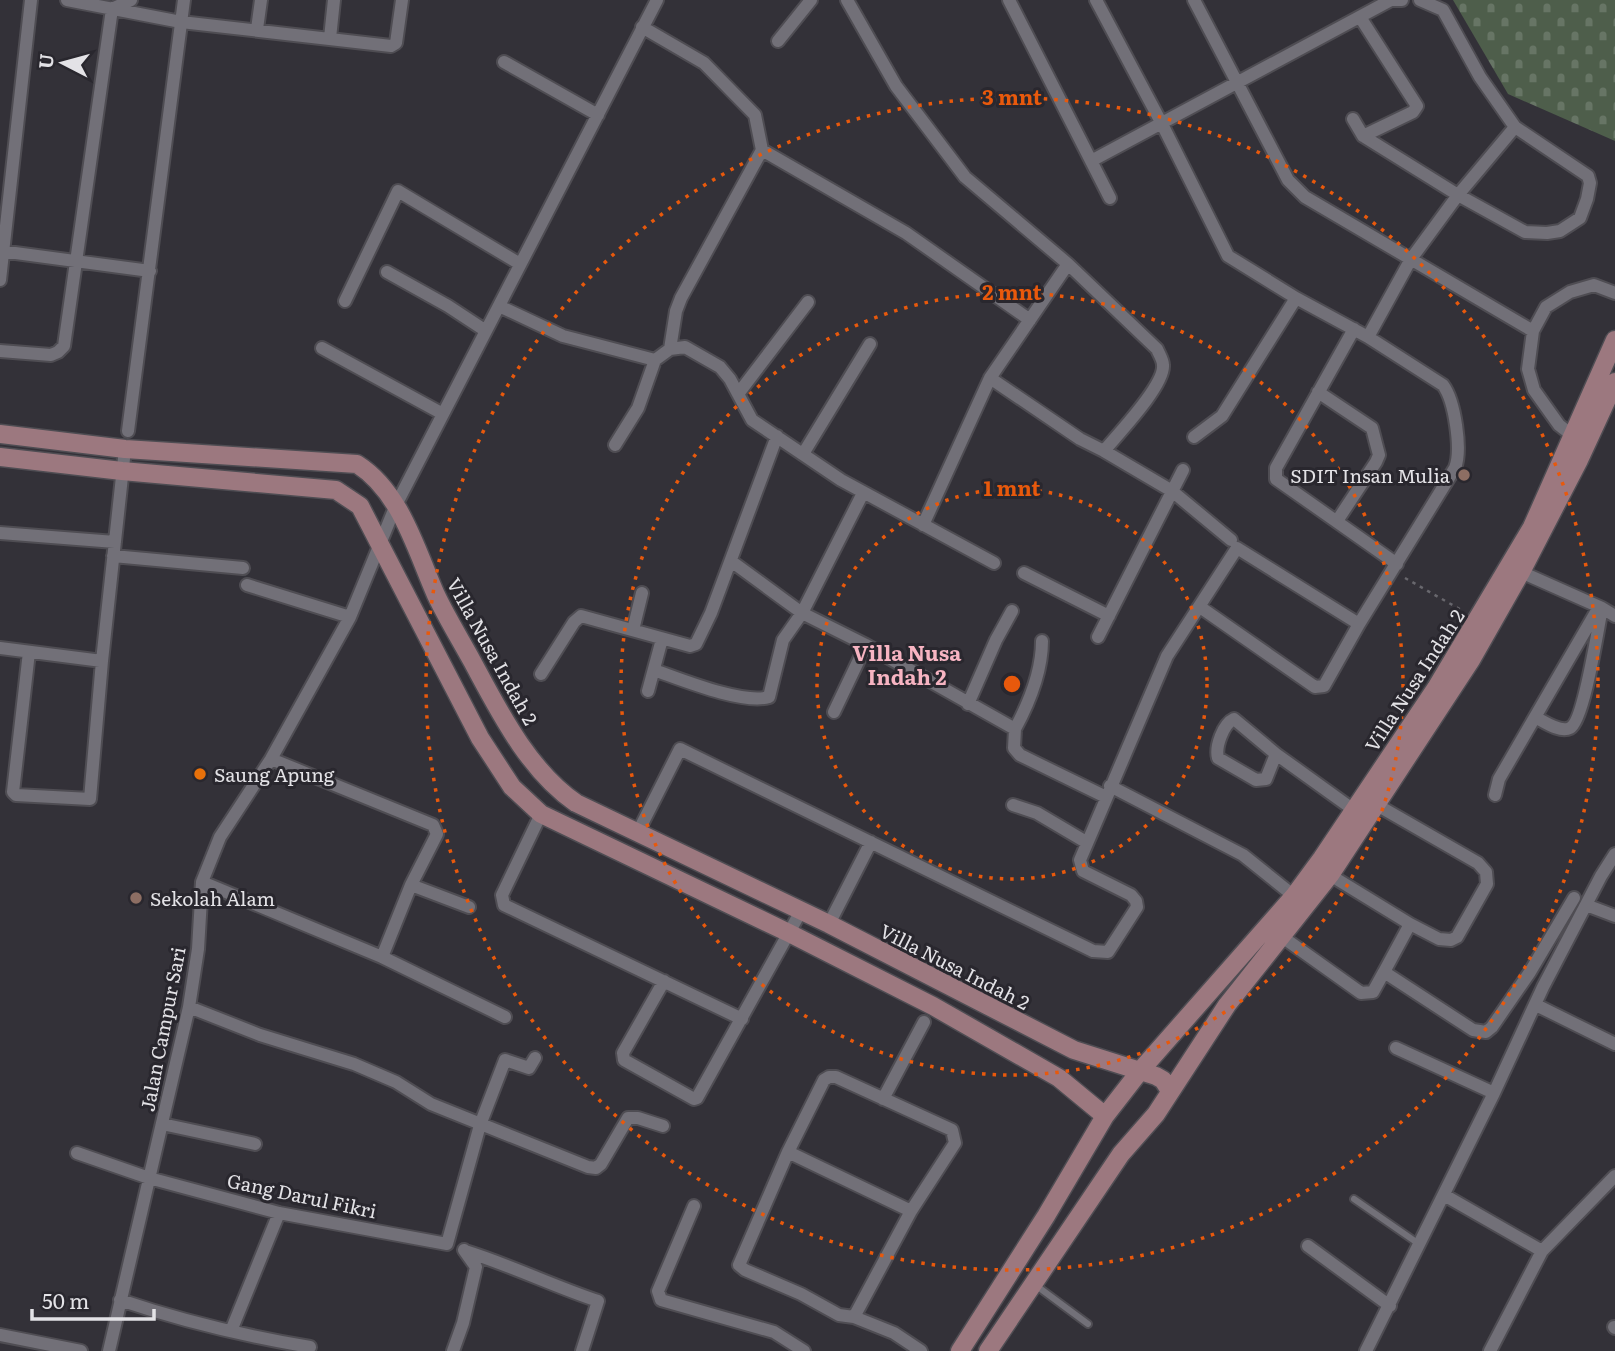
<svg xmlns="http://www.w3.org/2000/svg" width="1615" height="1351" viewBox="0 0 1615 1351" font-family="Literata,serif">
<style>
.cemetery{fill:url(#cemetery-stones)}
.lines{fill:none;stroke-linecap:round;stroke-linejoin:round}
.lane-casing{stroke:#4f4d53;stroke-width:10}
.street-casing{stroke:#4f4d53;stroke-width:16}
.secondary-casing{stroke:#4f4d53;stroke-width:21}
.path{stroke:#68676d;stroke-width:2.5;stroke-dasharray:3.5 5;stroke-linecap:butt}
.lane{stroke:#727078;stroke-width:6}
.street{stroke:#727078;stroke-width:12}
.secondary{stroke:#9c787f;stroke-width:18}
.ring{fill:none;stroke:#e8590c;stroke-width:3.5;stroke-dasharray:3.5 7}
.education-dot{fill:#8d6e63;stroke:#29272e;stroke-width:2.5}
.food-dot{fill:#e8710a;stroke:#29272e;stroke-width:2.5}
.labels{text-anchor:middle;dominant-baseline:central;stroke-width:6;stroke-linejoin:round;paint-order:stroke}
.poi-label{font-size:19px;fill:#e3e2e6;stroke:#29272e;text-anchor:start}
.street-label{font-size:19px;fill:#e3e2e6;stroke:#29272e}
.neighbourhood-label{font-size:21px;font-weight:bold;fill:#f7b4c2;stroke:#29272e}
.centre{fill:#e8590c;stroke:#29272e;stroke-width:3.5}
.ring-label{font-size:21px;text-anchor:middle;font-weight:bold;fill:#e8590c;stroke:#29272e;stroke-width:6;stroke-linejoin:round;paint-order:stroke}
</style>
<defs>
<pattern id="cemetery-stones" width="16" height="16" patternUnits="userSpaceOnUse" patternTransform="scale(1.75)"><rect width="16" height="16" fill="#4e5e4b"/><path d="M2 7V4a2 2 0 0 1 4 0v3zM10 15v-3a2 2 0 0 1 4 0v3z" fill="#677565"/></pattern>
</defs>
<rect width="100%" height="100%" fill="#333138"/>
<path class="cemetery" d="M1453 0H1615V141L1508 94Z"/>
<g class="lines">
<defs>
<path id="lane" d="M1354 1199 1419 1244
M1034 1284 1088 1324"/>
<path id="street" d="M67 0 181 22 391 46 396 43 402 0
M847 0 896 86 965 177 1068 264 990 378 923 525
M1009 0 1110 198
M1096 0 1162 124 1228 256 1296 298 1368 337 1443 385C1455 401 1462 450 1455 468L1359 624 1324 686 1315 687 1200 607
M1194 0 1288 180 1305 197 1533 331
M1360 17 1417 106 1413 112 1363 136
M642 27 704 63 755 115 762 150 681 298 676 311 670 349
M257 29 261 0
M330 38 334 0
M778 41 811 0
M504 62 598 115
M1353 119 1363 136 1458 195 1525 232 1547 233 1560 231 1580 218 1587 199 1590 183 1588 176 1515 127 1480 77 1443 10 1420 0
M762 150 906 233 1030 320
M1091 161 1391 0H1402
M0 251 150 271
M1068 264 1157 349C1159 354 1163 360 1163 365 1165 385 1118 434 1104 451
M387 272 448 306 486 331
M0 280 31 0
M345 301 398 191 520 264
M499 306 563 336 655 360 670 349 685 347 720 367 730 379 752 420 841 480 994 563
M1354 329 1276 468V479L1397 564
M1368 337 1411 259 1458 195 1515 127
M322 348 443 414
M0 351 51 355 58 352 64 346 112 9 131 0
M990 378 1080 439 1104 451 1172 491 1231 540
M1318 392 1372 428 1379 455 1376 462 1337 521
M738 394 808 302
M128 431 184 0
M1573 436 1559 425 1534 390 1528 369 1533 331 1546 307 1570 292 1594 285 1615 293
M1194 437 1222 416 1296 298
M615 445 638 408 655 360
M803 454 870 344
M0 533 115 542
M113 556 243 568
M731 561 802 613 866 645 1015 729 1014 748 1020 755 1106 797
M1521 572 1602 608 1615 616
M1024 573 1109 616
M247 585 350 617
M633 630 642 593
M1098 637 1183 470
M0 648 102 661
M29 652 13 792 16 795 90 799 102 661 125 449
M654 670C680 679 743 705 769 697L783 640 802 613 863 493
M541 674 574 622 581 616 690 646 696 644 711 613 777 436
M648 691 662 639
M968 704 996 640 1012 611
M834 712 866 645
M1535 717C1545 722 1560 733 1570 728 1584 721 1598 627 1602 608
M1015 729C1029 703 1042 671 1042 641
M1276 754 1234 719C1223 724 1215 747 1218 758L1256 780 1266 779 1276 754 1358 813
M271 759 433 825 437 834 411 885
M1110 786 1243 855 1294 896
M1495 795 1499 779 1599 607
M1013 805 1037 813 1086 842
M541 814 502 895 504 905 742 1019
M638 832 680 749 1093 951 1108 952 1137 907 1136 901 1131 895 1083 871 1080 860 1167 656 1237 548 1359 624
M1330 875 1410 924 1439 939 1451 940 1457 937 1487 884 1486 872 1478 863 1370 801
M202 882 382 957 505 1017
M1586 905 1615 916
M829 924 871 842
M1410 924 1384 972 1473 1030 1486 1032 1492 1027 1530 972 1574 898
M1281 936 1361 993 1373 992 1384 972
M382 957 411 885 469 907
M664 981 623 1053 624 1060 694 1099 697 1098 801 911
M1536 1005 1615 1044
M189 1007 260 1035 354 1064 396 1082 431 1104 588 1167 596 1168 601 1164 628 1118H638L663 1126
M1396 1048 1494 1093
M883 1099 924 1022
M162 1124 255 1144
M788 1152 911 1211
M77 1153 149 1178 279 1213 447 1244 480 1125 505 1060 529 1068 535 1058
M1444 1195 1542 1251 1490 1351
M694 1206 658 1291 661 1300 774 1332 804 1351
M1308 1246 1390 1306
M465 1251C510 1265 553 1286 598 1301L582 1351
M1542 1251 1615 1176
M120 1300C182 1321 245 1336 310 1347
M854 1317 911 1211 955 1143 952 1130 836 1077H829L824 1080 788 1152 739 1265 745 1270 801 1294 839 1315 854 1317 894 1333 921 1351
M1614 1327 1615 1328
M231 1331 279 1213
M0 1335 81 1351
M109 1351 189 1007 198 949 202 882 220 837 271 759 350 617 396 505 657 0
M453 1351 463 1323 476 1267 464 1250
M1366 1351 1494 1093 1543 987 1601 876 1615 854"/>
<path id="secondary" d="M0 434 125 449 357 464C401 492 416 550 436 595 447 618 460 639 472 661 499 711 528 770 576 803L829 924 1074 1050 1156 1076 1163 1080 1170 1091
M0 457 122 471 336 490 360 506 480 738 512 787 541 814 789 933 933 1006 1059 1078 1105 1116
M960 1351 1046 1216 1105 1116 1140 1071 1294 896 1322 858 1436 688 1532 527 1615 340
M988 1351 1121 1154 1156 1114 1227 1005 1330 875 1471 660 1521 572 1579 460 1615 382"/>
</defs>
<use href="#lane" class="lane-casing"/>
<use href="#street" class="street-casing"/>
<use href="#secondary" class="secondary-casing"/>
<path class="path" d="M1405 578 1463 611"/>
<use href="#lane" class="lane"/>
<use href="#street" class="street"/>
<use href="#secondary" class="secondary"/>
</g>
<g class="ring">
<circle cx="1012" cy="684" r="195"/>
<circle cx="1012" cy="684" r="391"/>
<circle cx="1012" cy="684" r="586"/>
</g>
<g class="education-dot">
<circle cx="1464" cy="475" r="7"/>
<circle cx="136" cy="898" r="7"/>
</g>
<circle class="food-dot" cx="200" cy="774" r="7"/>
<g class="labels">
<g class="poi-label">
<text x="1450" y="475" text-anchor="end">SDIT Insan Mulia</text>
<text x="214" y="774">Saung Apung</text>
<text x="150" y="898">Sekolah Alam</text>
</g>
<g class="street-label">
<text transform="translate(493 651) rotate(61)">Villa Nusa Indah 2</text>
<text transform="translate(1414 680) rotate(-57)">Villa Nusa Indah 2</text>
<text transform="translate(955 966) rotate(27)">Villa Nusa Indah 2</text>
<text transform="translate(162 1029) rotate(-79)">Jalan Campur Sari</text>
<text transform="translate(302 1195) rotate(12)">Gang Darul Fikri</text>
</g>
<g class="neighbourhood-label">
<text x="907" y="651">Villa Nusa<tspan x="907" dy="24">Indah 2</tspan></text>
</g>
</g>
<circle cx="1012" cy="684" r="10" class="centre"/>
<g class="ring-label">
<text x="1012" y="105">3 mnt</text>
<text x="1012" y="300">2 mnt</text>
<text x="1012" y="496">1 mnt</text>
</g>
<g transform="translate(63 63) rotate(276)" stroke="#29272e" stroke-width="5" paint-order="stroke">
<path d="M0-5L12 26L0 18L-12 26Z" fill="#e3e2e6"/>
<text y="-10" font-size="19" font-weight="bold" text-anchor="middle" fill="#e3e2e6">U</text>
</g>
<path d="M32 1309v10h122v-10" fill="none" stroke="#e3e2e6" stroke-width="3.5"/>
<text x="42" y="1309" font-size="21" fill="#e3e2e6" stroke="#29272e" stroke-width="5" paint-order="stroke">50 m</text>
</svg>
